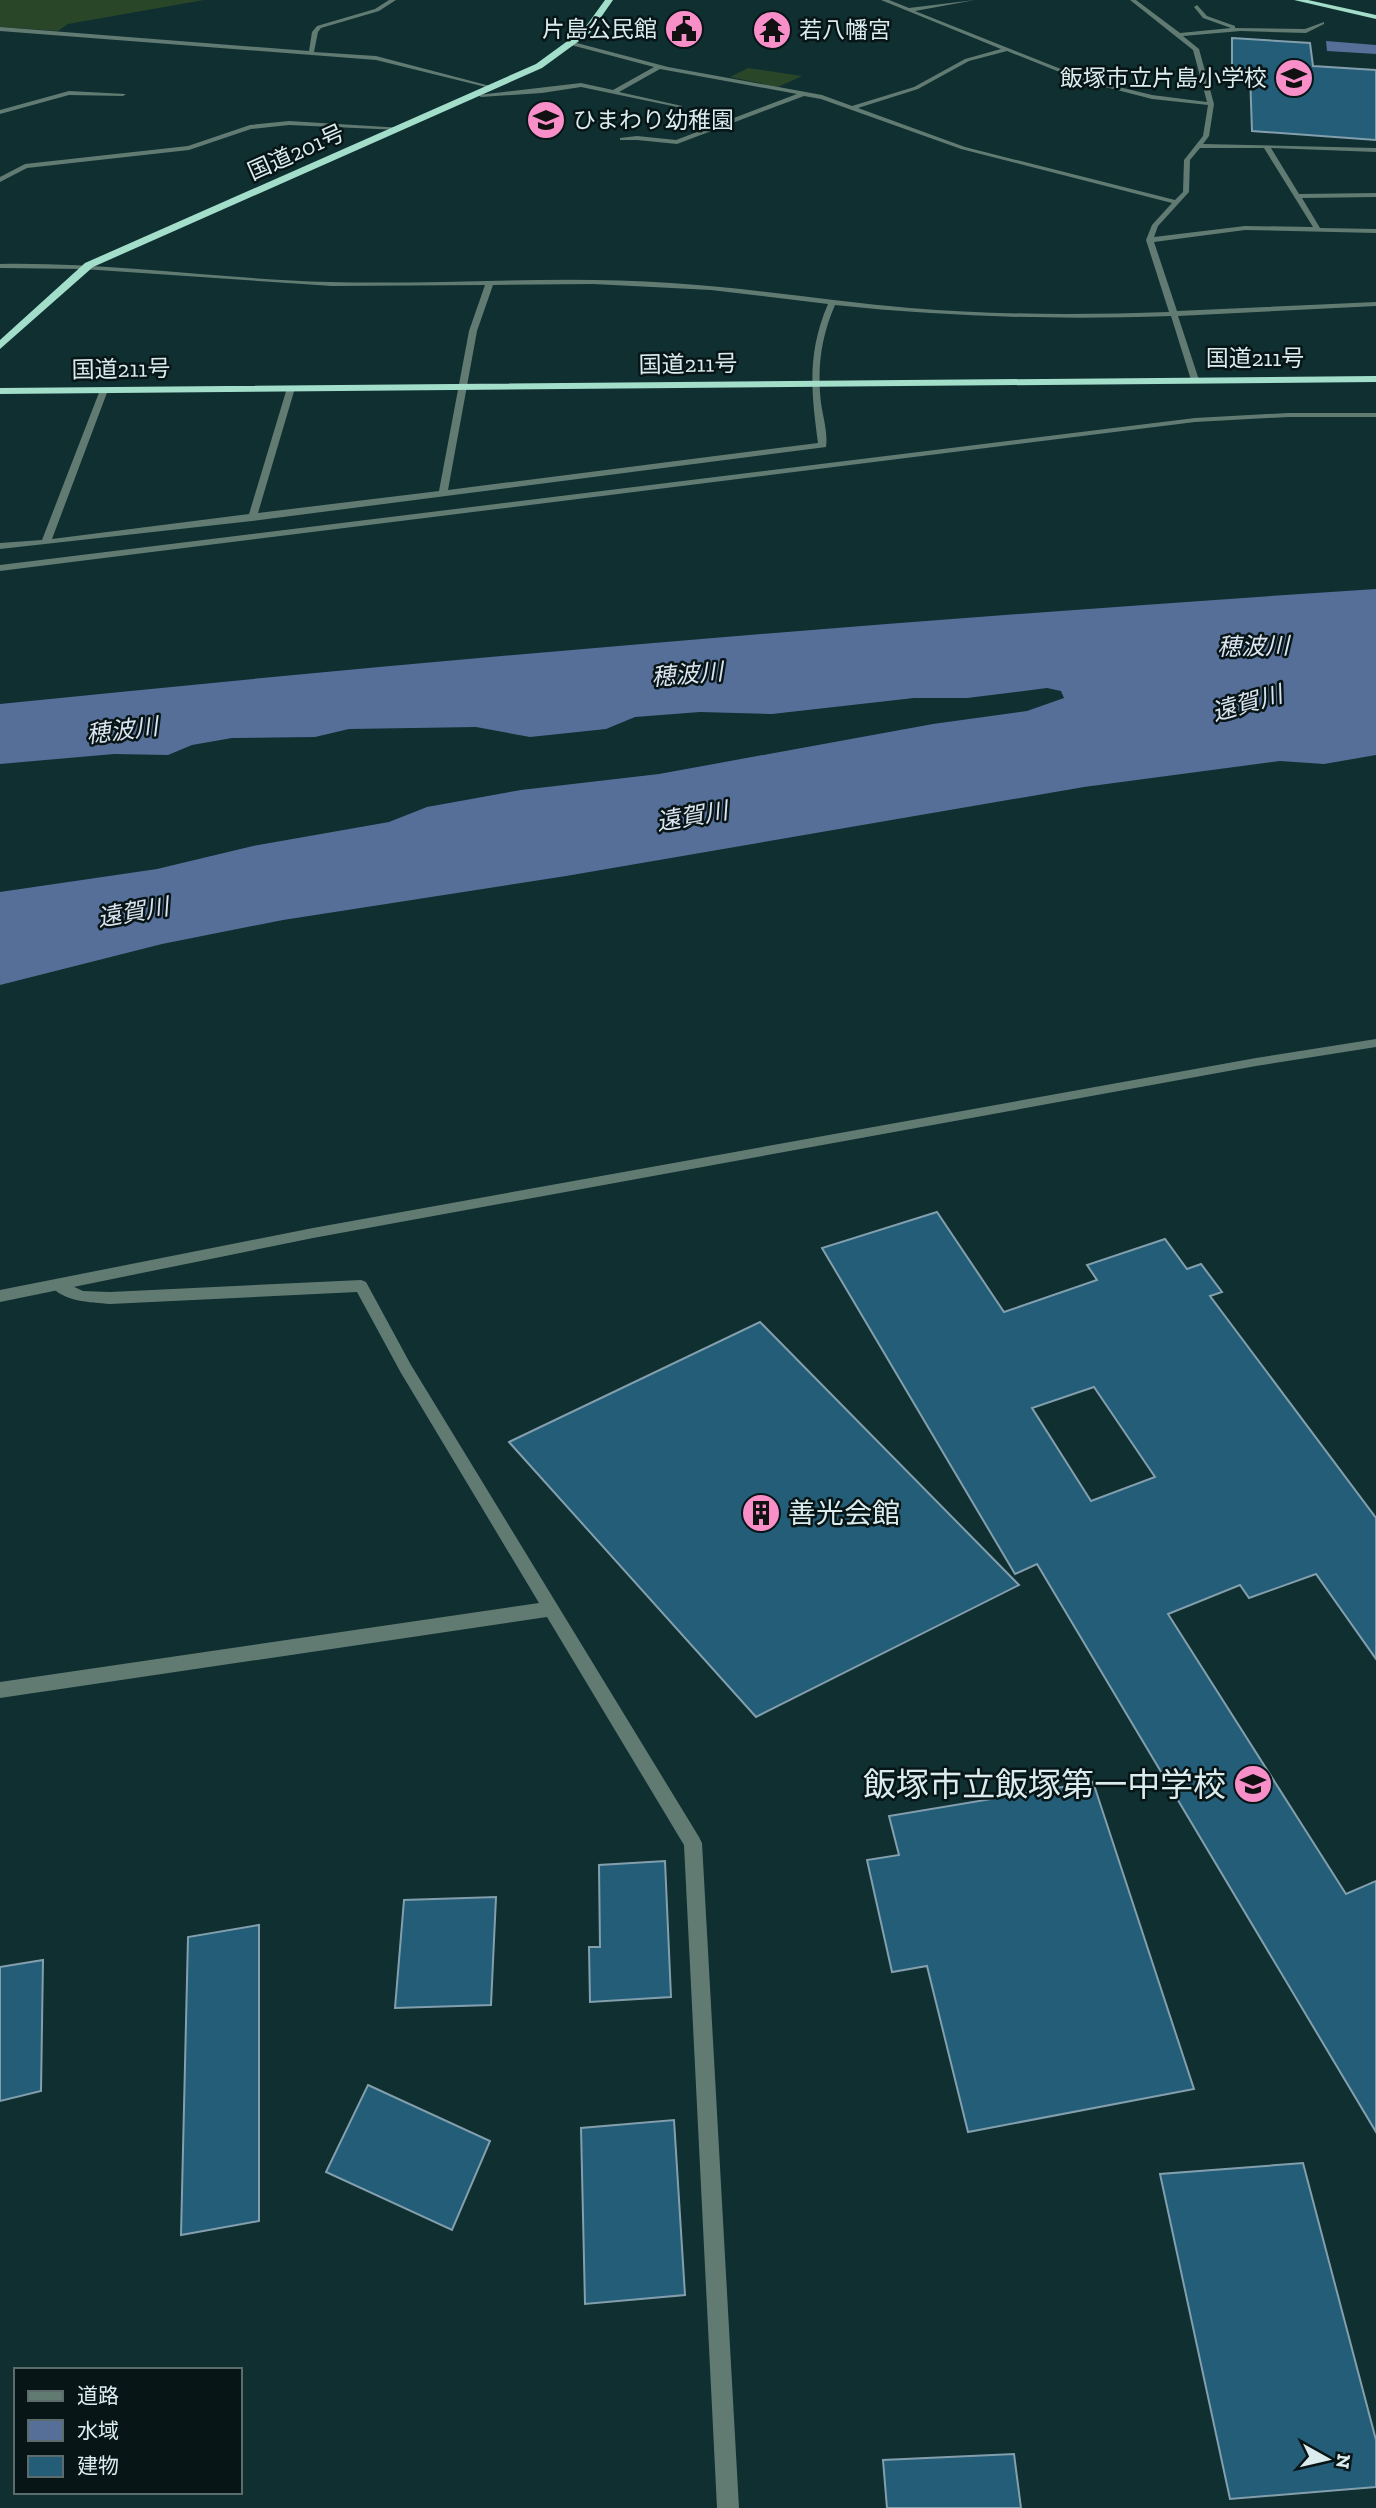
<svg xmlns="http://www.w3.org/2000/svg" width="1376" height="2508" viewBox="0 0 1376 2508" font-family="'Zilla Slab','Noto Sans JP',serif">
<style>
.green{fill:#2a4628}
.water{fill:#566f99}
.building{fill:#245d77;stroke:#839fad;stroke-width:2;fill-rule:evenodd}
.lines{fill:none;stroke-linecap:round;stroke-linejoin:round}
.minor{fill:#627b72;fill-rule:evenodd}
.tertiary{fill:#627b72;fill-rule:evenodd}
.trunk{fill:#a2deca;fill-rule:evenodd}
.labels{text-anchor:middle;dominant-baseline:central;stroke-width:5;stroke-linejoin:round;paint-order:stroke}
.far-poi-label{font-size:23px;fill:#daeced;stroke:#081516;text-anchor:end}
.far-street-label{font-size:23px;fill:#daeced;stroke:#081516}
.far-water-label{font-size:24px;font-style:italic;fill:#dbe4f1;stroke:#081516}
.poi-label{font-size:28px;fill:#daeced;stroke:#081516;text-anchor:start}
.near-poi-label{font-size:33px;fill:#daeced;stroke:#081516;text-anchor:end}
</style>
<rect width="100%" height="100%" fill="#0f2f31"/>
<path class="green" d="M0 0H204L68 24 58 31 0 27Z
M748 68 802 76 778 87 730 77Z"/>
<path class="water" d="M1326 41 1376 45V54L1327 51Z
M1376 589V755L1324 764 1280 761 1084 787 566 876 283 920 162 944 0 985V892L157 869 253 846 389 822 427 807 521 790 659 774 933 724 1027 711 1064 698 1061 691 1047 688 967 698H914L772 714 700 712 635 717 606 729 530 737 476 727 349 729 315 737 232 738 192 745 168 755 114 754 0 764V704C458 657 917 619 1376 589Z"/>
<path class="building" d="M1232 38 1310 43 1313 66 1376 70V140L1252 131 1250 74H1247L1246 71 1232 70Z
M937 1212 1004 1312 1097 1280 1087 1265 1165 1239 1187 1269 1201 1264 1222 1292 1210 1296 1376 1518V1659L1316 1574 1249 1598 1240 1585 1168 1614 1346 1894 1376 1881V2132L1037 1564 1015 1574 822 1248ZM1094 1387 1155 1477 1091 1501 1032 1408Z
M760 1322 1019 1585 756 1717 509 1442Z
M1093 1782 1194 2089 968 2132 927 1966 892 1972 867 1860 899 1855 889 1816Z
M665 1861 671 1997 590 2002 589 1947H600L599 1865Z
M496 1897 491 2005 395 2008 404 1900Z
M259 1925V2221L181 2235 188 1937Z
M43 1960 41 2091 0 2101V1967Z
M368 2085 490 2141 452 2230 326 2172Z
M674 2120 685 2295 585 2304 581 2128Z
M1303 2163 1376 2440V2487L1230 2499 1160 2174Z
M1014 2454 1021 2508H887L883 2460Z"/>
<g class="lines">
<path class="minor" d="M389 0H396L379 11 321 28 318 32 314 52 376 56 494 87V89L376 60 0 31V27L309 51 312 32 317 26 375 9Z
M881 0H889L909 8 975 0 915 11 1086 79 1152 95 1207 102 1193 50 1130 0H1136L1180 33 1231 28 1203 18 1194 7 1197 5 1207 16 1235 26V28L1305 29 1324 22V24L1306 33 1241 31 1183 36 1199 49 1214 104 1209 136 1203 144 1376 148V152L1271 148 1299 194 1376 193V197L1302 198 1320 228 1376 229V233L1245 230 1154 242 1177 311 1376 302V306L1178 316 1199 380 1195 382 1191 380 1171 316C1059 320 947 317 835 305 821 337 817 368 821 403 823 417 828 433 826 447L252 521 0 549V543L42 540 100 390 104 388 108 390 52 539 249 514 287 388 291 386 295 388 258 513 439 491 469 331 485 285 332 286 83 269 0 268V264C110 262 219 279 329 282 443 285 557 275 671 283 751 288 830 301 910 308 996 315 1083 315 1169 312L1146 240 1152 225 1172 203 961 149 821 99 804 96 677 144 637 140H620V138L637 136 676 140 797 94 660 69 619 92 682 106V108L581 87 542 93 481 97 478 95 581 83 613 90 654 67 571 45 573 42 668 67 822 95 852 106 914 87 965 59 1001 49ZM1007 51 1082 81 1152 99 1208 105 1203 136 1184 160 1183 192 1175 200 965 147 858 108 918 89 969 61ZM1200 148H1264L1313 227 1245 226 1154 237 1158 226 1189 192 1190 160ZM593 284 711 290 828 304C807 353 811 391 818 443L448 490 477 331 493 285Z
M69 91 126 94 123 96 69 95 0 114V110Z
M289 121 403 128 400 130 289 125 251 129 189 150 27 168 0 182V177L25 164 188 146 250 125Z
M57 1279 83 1291 110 1292 361 1280 366 1282 411 1365 699 1837 702 1843 739 2508H717L684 1845 547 1617 0 1698V1682L539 1603 401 1373 357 1292 110 1304C90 1302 63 1302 50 1285L52 1281Z"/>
<path class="tertiary" d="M1288 413H1376V417H1288L1195 422 0 571V565L1195 418Z
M1376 1039V1047L1256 1066 313 1238 0 1302V1290L313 1228 1256 1058Z"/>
<path class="trunk" d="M605 0H613L590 33 542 68 93 267 0 349V340L85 263 536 64 584 29Z
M1294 0H1308L1376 15V19Z
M1376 376V382L0 394V388Z"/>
</g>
<defs>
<symbol id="civic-disc" viewBox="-11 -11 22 22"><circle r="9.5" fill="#f98fc9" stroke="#081516"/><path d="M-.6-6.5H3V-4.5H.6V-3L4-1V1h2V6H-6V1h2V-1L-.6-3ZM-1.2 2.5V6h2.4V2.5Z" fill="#111"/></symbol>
<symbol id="temple-disc" viewBox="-11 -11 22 22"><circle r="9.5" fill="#f98fc9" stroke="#081516"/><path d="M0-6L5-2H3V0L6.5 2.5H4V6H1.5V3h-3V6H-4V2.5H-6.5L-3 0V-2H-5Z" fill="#111"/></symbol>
<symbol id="school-disc" viewBox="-11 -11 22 22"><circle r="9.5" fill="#f98fc9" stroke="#081516"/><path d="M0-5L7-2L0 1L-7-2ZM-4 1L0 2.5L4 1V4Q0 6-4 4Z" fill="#111"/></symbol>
<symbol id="building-disc" viewBox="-11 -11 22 22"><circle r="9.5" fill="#f98fc9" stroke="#081516"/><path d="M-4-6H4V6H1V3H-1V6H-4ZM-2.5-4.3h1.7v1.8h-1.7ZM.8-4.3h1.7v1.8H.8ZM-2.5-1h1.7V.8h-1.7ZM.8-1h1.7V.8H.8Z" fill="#111"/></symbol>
</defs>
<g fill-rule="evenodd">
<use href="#civic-disc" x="662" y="7" width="44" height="44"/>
<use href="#temple-disc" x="750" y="8" width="44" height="44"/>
<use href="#school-disc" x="1272" y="56" width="44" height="44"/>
<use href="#school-disc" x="524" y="98" width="44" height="44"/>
<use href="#building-disc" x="739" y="1491" width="44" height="44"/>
<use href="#school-disc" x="1231" y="1762" width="44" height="44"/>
</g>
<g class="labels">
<g class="far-poi-label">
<text x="657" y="29">片島公民館</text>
<text x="799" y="30" text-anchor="start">若八幡宮</text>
<text x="1267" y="78">飯塚市立片島小学校</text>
<text x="573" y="120" text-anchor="start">ひまわり幼稚園</text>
</g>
<g class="far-street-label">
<text transform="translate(296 152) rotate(-24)">国道201号</text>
<text x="1255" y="358">国道211号</text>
<text transform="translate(688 364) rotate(-1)">国道211号</text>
<text transform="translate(121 369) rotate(-1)">国道211号</text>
</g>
<g class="far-water-label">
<text transform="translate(1253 646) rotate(-1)">穂波川</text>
<text transform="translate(687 674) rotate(-5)">穂波川</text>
<text transform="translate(1247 703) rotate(-16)">遠賀川</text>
<text transform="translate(122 730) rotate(-7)">穂波川</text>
<text transform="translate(692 816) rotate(-10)">遠賀川</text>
<text transform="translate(133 912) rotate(-10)">遠賀川</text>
</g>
<g class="poi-label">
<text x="788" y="1513">善光会館</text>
</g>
<g class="near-poi-label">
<text x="1226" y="1784">飯塚市立飯塚第一中学校</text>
</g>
</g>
<rect x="14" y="2368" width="228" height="126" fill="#081516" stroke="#5c6b6c" stroke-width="2"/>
<rect x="28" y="2391" width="35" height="10" fill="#627b72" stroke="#5c6b6c" stroke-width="2"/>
<text x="77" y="2403" font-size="21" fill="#daeced">道路</text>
<rect x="28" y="2420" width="35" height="21" fill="#566f99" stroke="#5c6b6c" stroke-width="2"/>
<text x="77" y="2438" font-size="21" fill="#daeced">水域</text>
<rect x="28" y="2456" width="35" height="21" fill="#245d77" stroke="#5c6b6c" stroke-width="2"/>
<text x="77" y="2473" font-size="21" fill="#daeced">建物</text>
<g transform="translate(1327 2459) rotate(98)" stroke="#081516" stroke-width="5" paint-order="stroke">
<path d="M0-5L12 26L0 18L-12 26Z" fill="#daeced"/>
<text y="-10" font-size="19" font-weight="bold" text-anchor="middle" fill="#daeced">N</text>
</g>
</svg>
